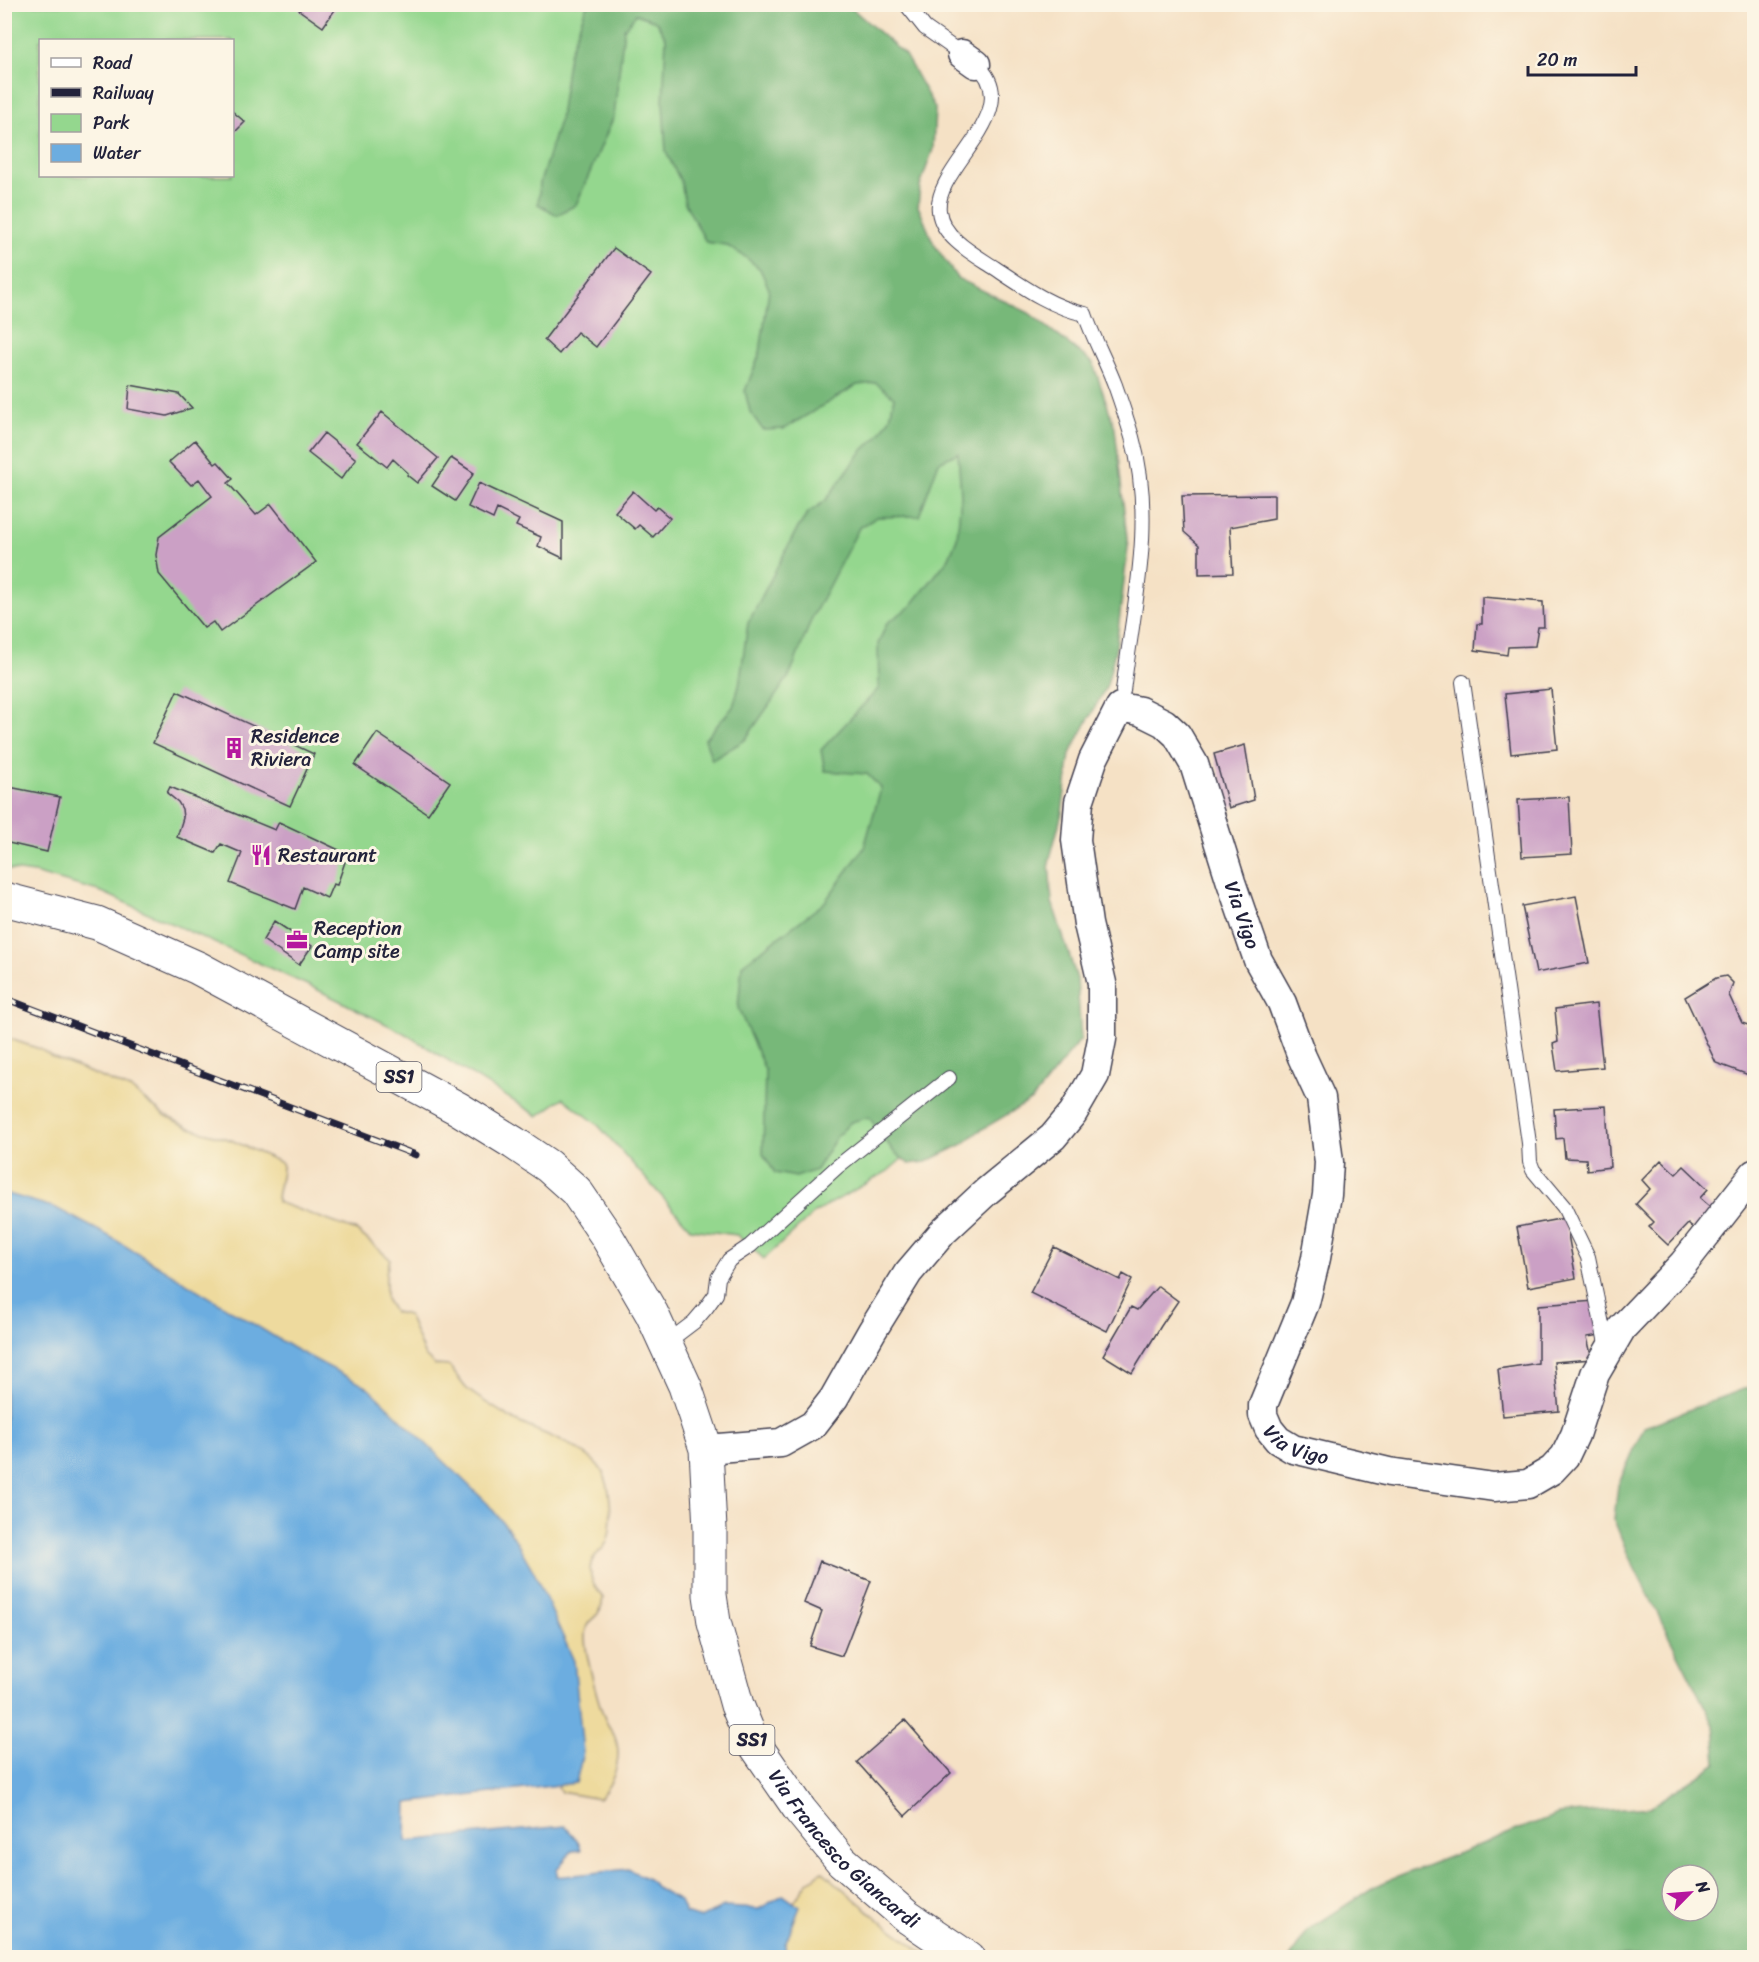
<svg xmlns="http://www.w3.org/2000/svg" width="1759" height="1962" viewBox="0 0 1759 1962" font-family="Sriracha,sans-serif">
<style>
.green{fill:#94d78e;stroke:#5b7c64;stroke-width:1.5;fill-rule:evenodd}
.forest{fill:#77b879;stroke:#4c6d5a;stroke-width:1.5;fill-rule:evenodd}
.sand{fill:#eeda9e;stroke:#887e6c;stroke-width:1.5}
.water{fill:#6cade0;stroke:#47688e;stroke-width:1.5}
.building{fill:#cba0c5}
.lines{fill:none;stroke-linecap:round;stroke-linejoin:round}
.service-casing{stroke:#423f50;stroke-width:16}
.minor-casing{stroke:#423f50;stroke-width:31}
.primary-casing{stroke:#423f50;stroke-width:35}
.service{stroke:#fff;stroke-width:14}
.minor{stroke:#fff;stroke-width:28}
.primary{stroke:#fff;stroke-width:33}
.rail-casing{stroke:#22223b;stroke-width:7}
.rail{stroke:#fcf5e5;stroke-width:4.5;stroke-dasharray:14;stroke-linecap:butt}
.labels{text-anchor:middle;dominant-baseline:central;stroke-width:6;stroke-linejoin:round;paint-order:stroke}
.shield{fill:#fcf5e5;stroke:#63616e;stroke-width:1.5}
.shield-label{font-size:18px;font-weight:bold;fill:#22223b}
.poi-label{font-size:20px;fill:#22223b;stroke:#fcf5e5;text-anchor:start}
.street-label{font-size:20px;fill:#22223b;stroke:#fcf5e5}
</style>
<rect width="100%" height="100%" fill="#fcf5e5"/>
<filter id="ink" filterUnits="userSpaceOnUse"><feTurbulence type="fractalNoise" baseFrequency=".0167" numOctaves="2"/><feDisplacementMap in="SourceGraphic" scale="12" xChannelSelector="R" yChannelSelector="G"/><feConvolveMatrix kernelMatrix="1 2 1 2 8 2 1 2 1" color-interpolation-filters="sRGB"/></filter>
<filter id="wash" filterUnits="userSpaceOnUse"><feTurbulence type="fractalNoise" baseFrequency=".008" numOctaves="4" result="noise"/><feDisplacementMap in="SourceGraphic" scale="24" xChannelSelector="R" yChannelSelector="G"/><feGaussianBlur stdDeviation="1.35" result="paint"/><feColorMatrix in="noise" values="0 0 0 0 0 0 0 0 0 0 0 0 0 0 0 0 0 1.4 0 .05"/><feComposite in="paint" operator="in"/></filter>
<g filter="url(#wash)">
<rect width="100%" height="100%" fill="#f5e1c5"/>
<path class="green" d="M808 4 910 225 953 298 1044 342 983 1088 888 1171 814 1213 764 1259 737 1235 691 1229 597 1124 563 1098 538 1116 404 1033 316 989 102 892 34 873 5 869V5ZM40 40H232V176H40Z"/>
<path class="forest" d="M587 5H848L905 55 935 108 933 149 920 186 918 206 934 244 957 278 1029 313 1093 363 1115 428 1128 548 1116 647 1107 685 1070 754 1062 813 1049 862 1052 902 1077 979 1081 1039 1032 1100 979 1131 963 1144 926 1162 909 1164 893 1151 869 1117 851 1122 837 1136 816 1170 796 1177 775 1173 763 1154 765 1070 738 1008 742 965 824 903 864 848 881 788 867 774 825 771 821 750 879 688 878 644 887 623 911 606 949 558 957 538 961 495 958 453 939 462 919 516 877 517 859 528 812 618 790 675 745 740 712 760 705 739 733 707 739 686 748 623 796 531 808 513 825 501 862 451 878 436 890 418 894 397 876 383 857 385 784 429 763 430 750 412 745 391 760 353 769 289 760 269 744 256 726 245 706 242 685 203 681 182 666 152 663 103 666 38 656 21 636 14 624 29 614 116 576 205 557 215 538 204 540 183 560 118 569 54Z
M1754 1385V1957H1290L1308 1930 1375 1886 1558 1814 1650 1807 1717 1763 1714 1725 1629 1557 1614 1520 1618 1485 1644 1427ZM1672 1875H1708V1911H1672Z"/>
<path class="sand" d="M4 1037 40 1049 52 1057 132 1090 164 1115 190 1128 231 1140 282 1163C283 1180 277 1186 277 1202L357 1231 390 1259 386 1273V1299L394 1312 408 1315 425 1356 435 1365 449 1366C455 1373 460 1381 466 1388 477 1398 503 1413 516 1421 541 1434 588 1447 602 1471 611 1485 613 1523 608 1539 605 1550 596 1552 592 1561 586 1574 595 1588 603 1598 602 1602 602 1608 600 1611 594 1620 586 1620 585 1634 584 1650 599 1708 607 1723 609 1727 612 1731 614 1735 624 1757 614 1782 599 1799L561 1792 554 1779 5 1202Z
M822 1871 878 1919 929 1957H778L785 1915 807 1883Z"/>
<path class="water" d="M5 1193 56 1208 109 1236 293 1348 369 1388 488 1504 512 1534 534 1572 574 1661 583 1752 576 1783 407 1803 406 1841 565 1826 578 1841 581 1850 572 1851 557 1869V1877L628 1869 646 1878 664 1893 680 1901 685 1913 700 1918 724 1907 759 1909 783 1895 800 1907 785 1944 786 1957H5Z"/>
<g id="blocks">
<path class="building" d="M302 4H339L323 27 299 10Z
M232 111 245 122 232 135Z
M614 248 651 275 596 347 577 332 559 354 544 340Z
M130 385 179 394 192 408 167 416 128 409Z
M382 412 438 458 417 483 407 475 408 473 393 459 387 467 357 443Z
M324 433 356 459 341 479 308 453Z
M195 440 215 464 218 462 233 479 228 483 256 515 271 504 316 562 220 632 213 622 204 628 159 574 156 555 159 537 212 496 199 479 191 485 169 462Z
M451 458 474 473 455 501 432 486Z
M479 483 563 522V558L538 546 541 537 516 526 519 520 497 509 493 519 468 507Z
M633 491 654 510 657 507 670 518 653 537 639 525 635 529 615 512Z
M1274 495V519L1230 527 1233 573 1199 574V545L1184 532 1182 496Z
M1482 597 1543 602 1544 627H1538L1535 646 1508 647 1507 655 1475 650 1477 624H1482Z
M1551 689 1557 749 1511 754 1505 694Z
M177 691 314 754 290 806 153 743Z
M377 733 450 782 428 814 355 765Z
M1245 745 1254 800 1229 808 1214 754Z
M4 786 60 797 47 852 4 842Z
M170 787 275 830 279 822 339 850 337 859 345 862 337 885 333 884 327 898 303 887 295 909 230 883 242 853 221 844 215 853 177 837 183 818 182 809 178 802 167 793Z
M1569 797 1572 854 1522 857 1518 800Z
M1576 896 1589 963 1536 973 1522 906Z
M274 921 312 946 299 965 263 940Z
M1726 976 1733 983 1729 995 1742 1023 1754 1027V1077L1716 1063 1685 997 1716 978Z
M1596 1004 1603 1067 1557 1071 1553 1044 1558 1042 1555 1009Z
M1606 1106 1610 1167 1587 1170 1586 1159 1565 1158 1563 1138 1556 1139 1554 1109Z
M1661 1160 1676 1174 1684 1166 1708 1189 1700 1198 1714 1210 1695 1230 1688 1224 1668 1245 1649 1227 1654 1222 1636 1204 1650 1189 1642 1180Z
M1565 1218 1576 1278 1528 1287 1517 1227Z
M1054 1247 1120 1280 1123 1274 1132 1279 1107 1331 1030 1293Z
M1158 1286 1178 1301 1161 1326 1132 1373 1103 1355 1131 1307 1137 1310Z
M1596 1301 1600 1335 1587 1337 1592 1359 1554 1362 1559 1411 1503 1416 1498 1369 1538 1363V1305Z
M820 1561 871 1581 842 1656 810 1646 822 1611 804 1603Z
M905 1720 951 1773 905 1816 857 1762Z"/>
</g>
</g>
<g filter="url(#ink)">
<use href="#blocks" fill-opacity="0" stroke="#423f50" stroke-width="1.5"/>
<g class="lines">
<defs>
<path id="service" d="M906 4 925 28 962 54
M976 64C1029 111 933 167 939 211 942 238 975 255 995 268 1022 286 1053 308 1085 314 1093 338 1106 361 1115 385 1121 402 1127 420 1132 437 1156 521 1133 607 1123 691
M1463 682 1529 1143 1530 1162 1533 1170 1564 1207 1588 1257 1607 1348
M665 1344 694 1322 706 1308 716 1294 718 1278 729 1260 750 1246 837 1167 949 1078"/>
<g id="minor">
<path d="M962 54 976 64"/>
<path id="s1" d="M706 1449 781 1443 813 1425 834 1398 872 1331 908 1273 943 1232 987 1191 1053 1137 1073 1113 1095 1075 1102 1039V983L1088 924 1076 840 1079 802 1093 760 1120 707 1140 711 1164 723 1177 735 1194 764 1231 882 1258 960 1282 1003 1302 1057 1321 1098 1329 1162 1327 1195 1316 1258 1305 1303 1263 1405V1415L1269 1429 1278 1440 1293 1449 1389 1472 1494 1487 1528 1484 1552 1470 1565 1456 1575 1435 1595 1374 1622 1328 1683 1264 1754 1174"/>
</g>
<g id="primary">
<path id="s2" d="M4 899 97 923 198 968 459 1109 514 1143 548 1166 576 1191 606 1235 652 1314 685 1386 706 1449 710 1529V1595L714 1622 737 1705 751 1739 800 1810 842 1861 906 1916 968 1958"/>
</g>
</defs>
<use href="#service" class="service-casing"/>
<use href="#minor" class="minor-casing"/>
<use href="#primary" class="primary-casing"/>
<use href="#service" class="service"/>
<use href="#minor" class="minor"/>
<use href="#primary" class="primary"/>
<defs>
<path id="rail" d="M4 998 416 1155"/>
</defs>
<use href="#rail" class="rail-casing"/>
<use href="#rail" class="rail"/>
</g>
</g>
<defs>
<symbol id="building-bare" viewBox="-9 -9 18 18"><path d="M-4-6H4V6H1V3H-1V6H-4ZM-2.5-4.3h1.7v1.8h-1.7ZM.8-4.3h1.7v1.8H.8ZM-2.5-1h1.7V.8h-1.7ZM.8-1h1.7V.8H.8Z" fill="#b5179e" stroke="#fcf5e5" stroke-width="2.5" paint-order="stroke"/></symbol>
<symbol id="restaurant-bare" viewBox="-9 -9 18 18"><path d="M-5-6h1v4h1v-4h1v4h1v-4h1v5L-1.5 .5V6h-2V.5L-5-1ZM5-6V6H3V1.5H1.5Q1.5-4 5-6Z" fill="#b5179e" stroke="#fcf5e5" stroke-width="2.5" paint-order="stroke"/></symbol>
<symbol id="office-bare" viewBox="-9 -9 18 18"><path d="M-6-3h4V-5.5h4V-3h4V5H-6ZM-1-4.5V-3h2v-1.5ZM-6 0V1H6V0Z" fill="#b5179e" stroke="#fcf5e5" stroke-width="2.5" paint-order="stroke"/></symbol>
</defs>
<g fill-rule="evenodd">
<use href="#building-bare" x="219" y="733" width="30" height="30"/>
<use href="#restaurant-bare" x="246" y="840" width="30" height="30"/>
<use href="#office-bare" x="282" y="925" width="30" height="30"/>
</g>
<g class="labels">
<g class="shield">
<rect x="376.5" y="1062" width="45" height="30" rx="4.5"/>
<rect x="729.5" y="1725" width="45" height="30" rx="4.5"/>
</g>
<g class="shield-label">
<text x="399" y="1077">SS1</text>
<text x="752" y="1740">SS1</text>
</g>
<g class="poi-label">
<text x="251" y="736">Residence<tspan x="251" dy="23">Riviera</tspan></text>
<text x="278" y="855">Restaurant</text>
<text x="314" y="928">Reception<tspan x="314" dy="23">Camp site</tspan></text>
</g>
<g class="street-label">
<text stroke="none"><textPath href="#s1" startOffset="1203">Via Vigo</textPath></text>
<text stroke="none"><textPath href="#s1" startOffset="1779">Via Vigo</textPath></text>
<text stroke="none"><textPath href="#s2" startOffset="1378">Via Francesco Giancardi</textPath></text>
</g>
</g>
<rect width="1759" height="1962" fill="none" stroke="#fcf5e5" stroke-width="24"/>
<rect x="39" y="39" width="195" height="138" fill="#fcf5e5" stroke="#a5a1a1" stroke-width="1.5"/>
<rect x="51" y="58" width="30" height="9" fill="#ffffff" stroke="#a5a1a1" stroke-width="1.5"/>
<text x="93" y="69" font-size="18" fill="#22223b">Road</text>
<rect x="51" y="88" width="30" height="9" fill="#22223b" stroke="#a5a1a1" stroke-width="1.5"/>
<text x="93" y="99" font-size="18" fill="#22223b">Railway</text>
<rect x="51" y="114" width="30" height="18" fill="#94d78e" stroke="#a5a1a1" stroke-width="1.5"/>
<text x="93" y="129" font-size="18" fill="#22223b">Park</text>
<rect x="51" y="144" width="30" height="18" fill="#6cade0" stroke="#a5a1a1" stroke-width="1.5"/>
<text x="93" y="159" font-size="18" fill="#22223b">Water</text>
<g transform="translate(1690 1893) rotate(65)"><circle r="28" fill="#fcf5e5" stroke="#a5a1a1" stroke-width="1.5"/>
<path d="M0-4.5L10 22L0 15L-10 22Z" fill="#b5179e"/>
<text y="-9" font-size="16" font-weight="bold" text-anchor="middle" fill="#22223b">N</text>
</g>
<path d="M1528 66v9h108v-9" fill="none" stroke="#22223b" stroke-width="3"/>
<text x="1537" y="66" font-size="18" fill="#22223b" stroke="#fcf5e5" stroke-width="4.5" paint-order="stroke">20 m</text>
</svg>
